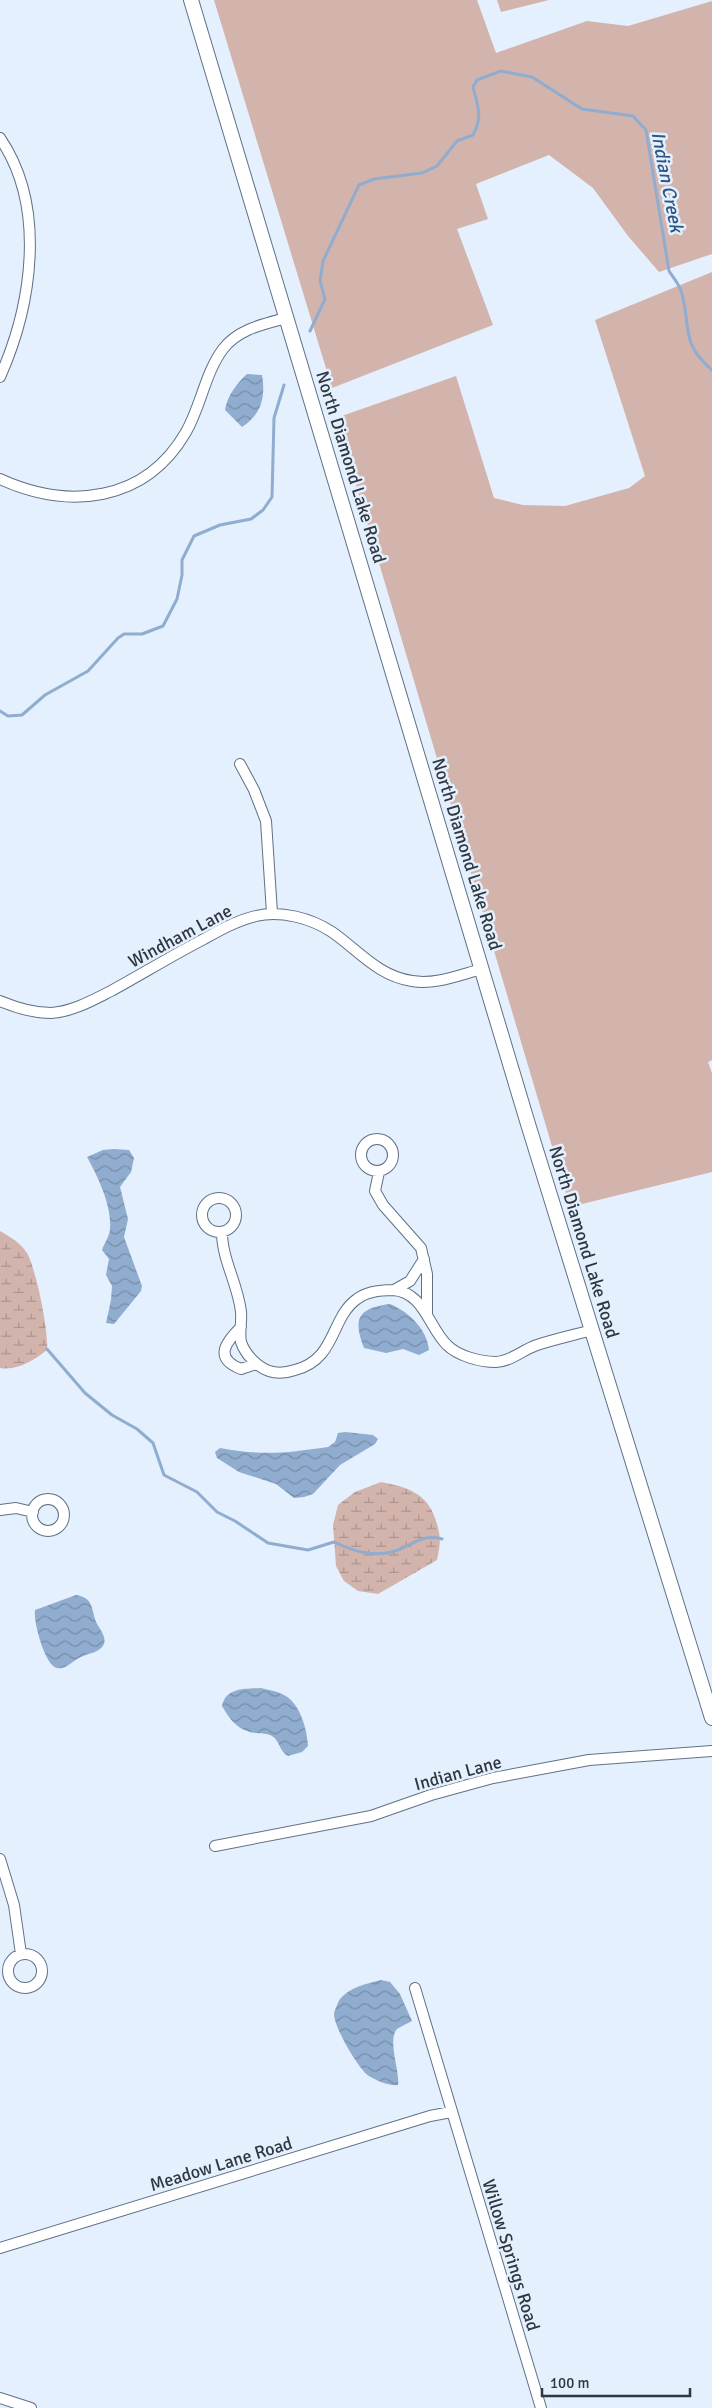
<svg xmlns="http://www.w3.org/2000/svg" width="712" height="2408" viewBox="0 0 712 2408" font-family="Signika,sans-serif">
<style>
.green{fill:#d3b4ad}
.wetland{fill:url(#wetland-marsh)}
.water{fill:url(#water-waves)}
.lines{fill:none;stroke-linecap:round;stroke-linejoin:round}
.stream{stroke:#90acce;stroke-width:3}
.street-casing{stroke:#607185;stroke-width:12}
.secondary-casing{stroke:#607185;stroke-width:16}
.street{stroke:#fff;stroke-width:10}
.secondary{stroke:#fff;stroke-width:14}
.labels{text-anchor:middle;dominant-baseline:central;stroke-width:5;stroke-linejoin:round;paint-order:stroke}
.street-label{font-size:18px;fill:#2f3740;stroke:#e4f0fe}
.water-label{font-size:19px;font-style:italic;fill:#2d5583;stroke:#e4f0fe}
</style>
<defs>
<pattern id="wetland-marsh" width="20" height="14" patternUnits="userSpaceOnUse" patternTransform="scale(1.25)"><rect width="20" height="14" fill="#d3b4ad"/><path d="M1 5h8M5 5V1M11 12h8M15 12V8" fill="none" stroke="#ac938e"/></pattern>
<pattern id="water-waves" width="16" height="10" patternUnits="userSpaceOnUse" patternTransform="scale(1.25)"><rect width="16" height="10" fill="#90acce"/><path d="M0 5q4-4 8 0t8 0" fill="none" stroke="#768da9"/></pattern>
</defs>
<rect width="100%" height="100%" fill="#e4f0fe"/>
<path class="green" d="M214 0H477L496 53 587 21 628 26 712 1V254L659 272 628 236 593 188 549 155 476 184 488 219 457 229 493 325 332 388Z
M497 0H549L501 12Z
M712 272V1060L708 1062 712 1073V1172L570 1207 336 418 456 376 494 498 523 505 565 506 629 488 645 476 595 320Z"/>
<path class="wetland" d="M0 1231C10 1237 21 1243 27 1253 36 1269 49 1332 47 1350 34 1360 18 1371 0 1368Z
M381 1482C406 1487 426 1492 435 1518 441 1536 441 1541 437 1560L378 1594 358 1591 344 1581 336 1566 333 1525 338 1505 355 1492Z"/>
<path class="water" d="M247 374 262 375C266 397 261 415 242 427L225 410C227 396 237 383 247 374Z
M114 1149 129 1150 134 1158 131 1172 120 1187 128 1219 124 1237 142 1286 141 1291 114 1324 106 1323 111 1300 112 1286 106 1275 109 1259 102 1250C104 1244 110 1235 110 1229 112 1206 98 1177 87 1157L103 1150Z
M390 1304C409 1312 427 1329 429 1350L419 1355 403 1349 386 1353 364 1348C352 1318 359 1308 390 1304Z
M345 1432 373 1435 378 1439 375 1444 340 1465 313 1494 304 1497 294 1498 276 1484 239 1472 217 1458 215 1452 220 1448C263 1456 286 1453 328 1447L335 1442 338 1433Z
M76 1595C92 1598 91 1605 95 1619 97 1627 107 1635 104 1644 100 1653 88 1653 81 1657 73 1660 66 1670 57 1668 45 1666 33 1621 35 1610Z
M261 1688C268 1690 277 1691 284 1695 300 1703 307 1729 308 1746L302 1752 288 1756C279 1751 280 1741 272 1736 267 1733 262 1734 257 1733 239 1732 230 1720 222 1706 226 1687 245 1689 261 1688Z
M381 1980 390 1982 400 1994 412 2021C407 2024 401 2026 397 2029 387 2040 400 2071 398 2085 389 2086 377 2081 369 2076 359 2070 333 2026 334 2013 335 2010 338 2002 340 1999 350 1987 366 1984 381 1980Z"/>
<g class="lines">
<path class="stream" d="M310 331 325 299 320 281 323 261 359 185 374 179 422 173 437 166 457 141 473 135C483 117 478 106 473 87L477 80 501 71 532 77 582 109 633 116 646 130 669 271C673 277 679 284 681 291 692 326 679 342 712 370
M0 711 8 716 22 715 45 695 88 671 118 638 124 634H142L163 626 177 599 182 575V560L194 536 220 525 251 519 263 510 272 497 274 418 284 385
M47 1349 85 1393 112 1415 137 1429 153 1443 164 1475 197 1492 217 1512 235 1521 268 1543 308 1550 334 1542C355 1552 376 1558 398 1550 415 1543 423 1534 442 1539"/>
<defs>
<path id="street" d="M0 138C47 207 32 305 0 377
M0 479C68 510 145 503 186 432 201 406 205 373 223 349 238 329 264 324 286 318
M240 764 254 790 266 821 272 913
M0 1001C17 1008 33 1013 51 1013 72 1012 93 1000 111 991 142 974 173 955 204 939 220 930 238 920 256 916 280 910 311 918 332 932 358 950 378 976 412 981 435 985 459 975 482 969
M361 1155a16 16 0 1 1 32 0a16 16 0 1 1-32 0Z
M379 1172 375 1191 383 1205 421 1248 427 1274V1313
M202 1215a17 17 0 1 1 34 0a17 17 0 1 1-34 0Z
M222 1232C222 1260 238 1284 241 1312 242 1321 239 1333 241 1342 245 1354 257 1367 269 1371 278 1374 286 1373 295 1370 337 1359 330 1318 357 1299 366 1292 382 1290 393 1290 424 1292 429 1328 447 1345 458 1356 480 1362 496 1362 512 1361 522 1350 537 1345 555 1339 574 1335 592 1330
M394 1290 410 1281 424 1259
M241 1327C226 1342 213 1358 241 1369L256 1364
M32 1515a16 16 0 1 1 32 0a16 16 0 1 1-32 0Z
M0 1510 16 1508 33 1512
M215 1846 371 1816 431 1795 493 1778 589 1760 712 1751
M0 1859 14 1905 21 1954
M8 1971a17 17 0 1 1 34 0a17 17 0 1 1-34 0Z
M415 1988 541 2408
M0 2248 430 2116 451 2112
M0 2398 31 2408"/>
<path id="secondary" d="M191 0 528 1124 712 1718"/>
</defs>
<use href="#street" class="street-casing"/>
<use href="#secondary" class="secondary-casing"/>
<use href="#street" class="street"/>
<use href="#secondary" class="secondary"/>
</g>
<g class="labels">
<g class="street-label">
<text transform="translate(351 467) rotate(73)">North Diamond Lake Road</text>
<text transform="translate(467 854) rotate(73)">North Diamond Lake Road</text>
<text transform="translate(180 936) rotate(-28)">Windham Lane</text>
<text transform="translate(584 1242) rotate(73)">North Diamond Lake Road</text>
<text transform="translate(458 1773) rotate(-15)">Indian Lane</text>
<text transform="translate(221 2164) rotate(-17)">Meadow Lane Road</text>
<text transform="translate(511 2255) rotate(73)">Willow Springs Road</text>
</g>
<g class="water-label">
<text transform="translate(667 182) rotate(79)">Indian Creek</text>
</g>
</g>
<path d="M542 2388v8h148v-8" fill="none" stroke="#2f3740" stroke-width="2.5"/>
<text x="550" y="2388" font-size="15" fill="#2f3740" stroke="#e4f0fe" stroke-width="4" paint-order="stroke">100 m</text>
</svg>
